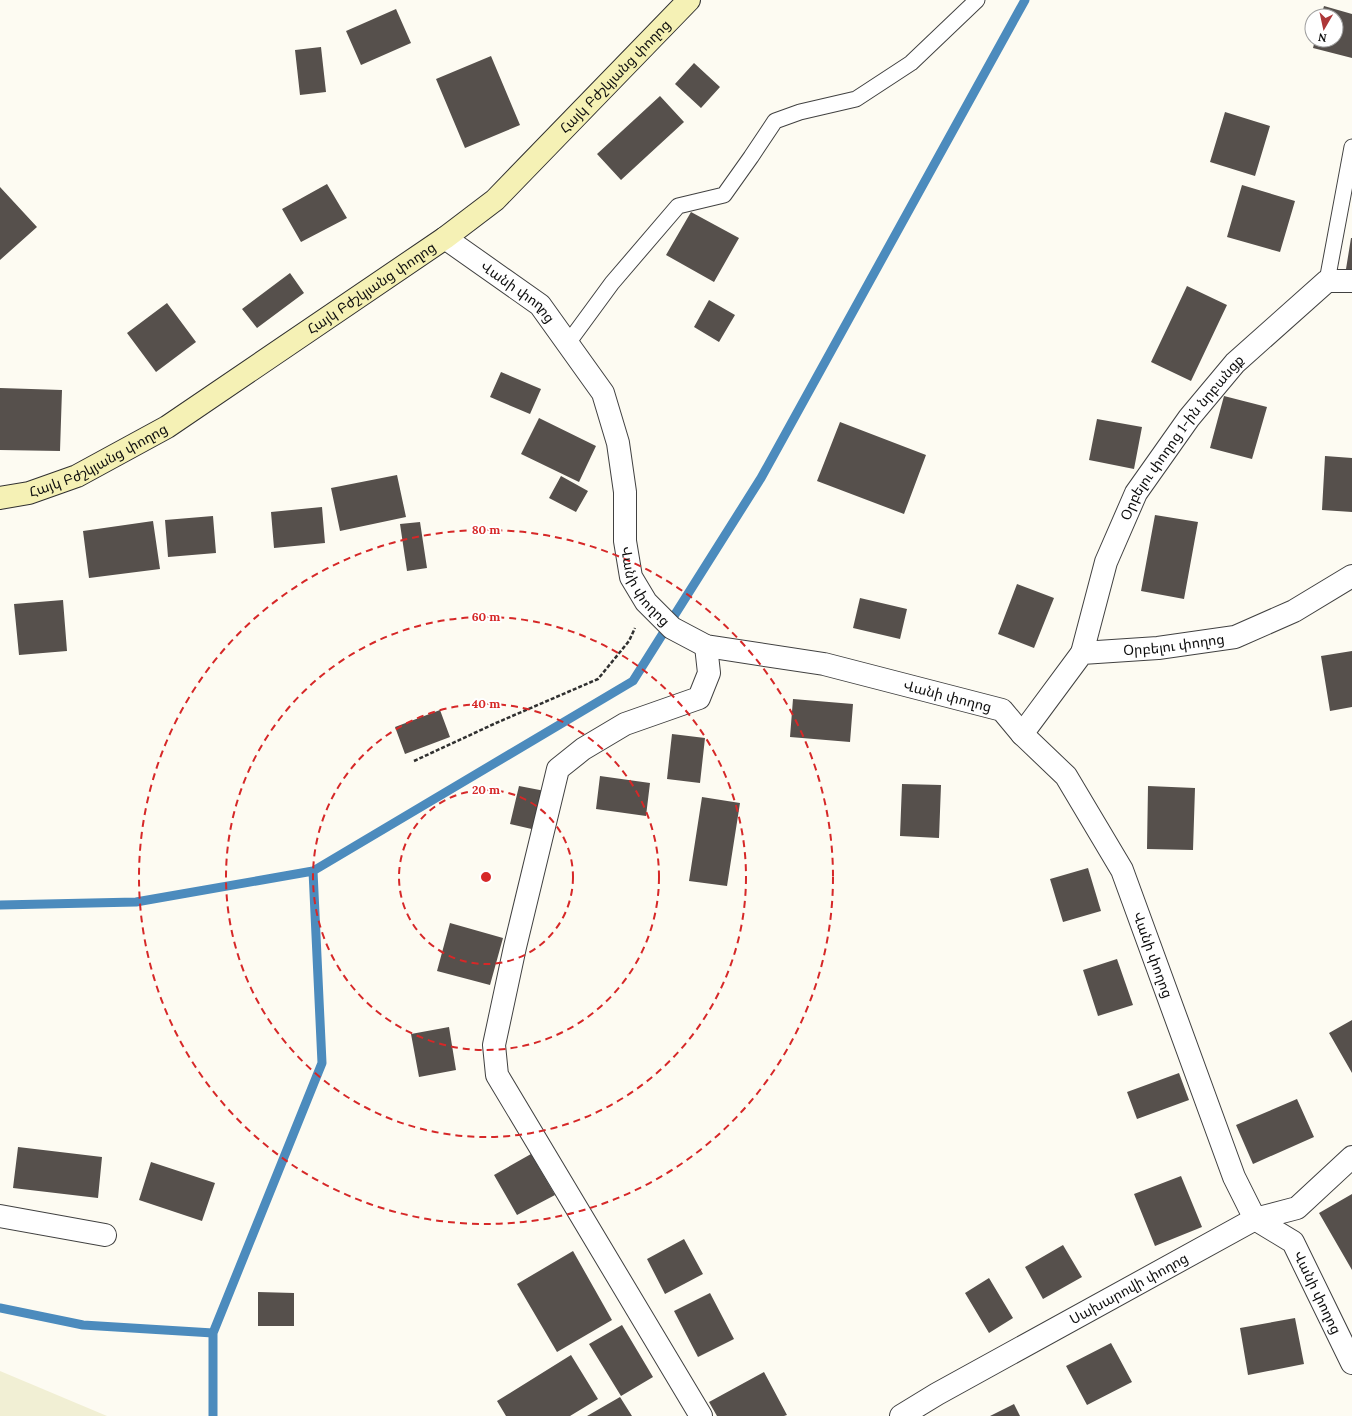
<svg xmlns="http://www.w3.org/2000/svg" width="1352" height="1416" viewBox="0 0 1352 1416" font-family="Lora,'Noto Sans Armenian',serif">
<style>
.farmland{fill:#f1efd4}
.lines{fill:none;stroke-linecap:round;stroke-linejoin:round}
.stream{stroke:#4c8bbd;stroke-width:9}
.building{fill:#56504c}
.lane-casing{stroke:#414141;stroke-width:17}
.street-casing{stroke:#414141;stroke-width:24}
.secondary-casing{stroke:#303030;stroke-width:24}
.path{stroke:#303030;stroke-width:2.5;stroke-dasharray:4 2;stroke-linecap:butt}
.lane{stroke:#fff;stroke-width:15}
.street{stroke:#fff;stroke-width:22}
.secondary{stroke:#f5f1b5;stroke-width:22}
.ring{fill:none;stroke:#d62828;stroke-width:2;stroke-dasharray:7 5}
.labels{text-anchor:middle;dominant-baseline:central;stroke-width:4;stroke-linejoin:round;paint-order:stroke}
.street-label{font-size:14px;fill:#0e0e0e;stroke:#fff}
.centre{fill:#d62828;stroke:#fff;stroke-width:2}
.ring-label{font-size:12px;text-anchor:middle;font-weight:bold;fill:#d62828;stroke:#fff;stroke-width:4;stroke-linejoin:round;paint-order:stroke}
</style>
<rect width="100%" height="100%" fill="#fdfbf2"/>
<path class="farmland" d="M0 1371 107 1416H0Z"/>
<g class="lines">
<path class="stream" d="M0 905 136 902 313 871 633 681 761 478 1025 0
M0 1308 83 1325 213 1333
M213 1416V1333L322 1063 313 871"/>
</g>
<path class="building" d="M1324 6 1352 14V58L1313 48 1315 40H1336V16H1321Z
M396 9 411 43 361 65 346 31Z
M321 47 326 92 300 95 295 50Z
M491 56 520 125 465 148 436 79Z
M694 63 720 87 701 108 675 84Z
M660 96 684 122 621 180 597 154Z
M1225 112 1270 126 1255 176 1210 162Z
M327 184 347 218 301 242 282 209Z
M1242 185 1295 201 1280 252 1227 237Z
M0 187 37 227 0 260Z
M691 212 739 238 714 282 666 255Z
M1351 238H1352V270L1346 269Z
M290 273 304 293 257 328 242 309Z
M1187 286 1227 305 1191 381 1151 362Z
M709 300 735 315 719 342 694 327Z
M167 303 196 342 156 372 127 333Z
M501 372 541 389 530 414 490 397Z
M0 388 62 390 60 451 0 450Z
M1224 396 1267 407 1252 459 1210 448Z
M539 418 596 446 579 482 521 454Z
M1097 419 1142 427 1134 469 1089 460Z
M840 422 926 455 904 514 817 481Z
M1325 456 1352 458V512L1322 510Z
M397 475 406 517 340 531 331 488Z
M561 476 588 491 576 512 549 498Z
M322 507 325 543 274 548 271 512Z
M1155 515 1198 522 1184 599 1141 591Z
M213 516 216 553 168 557 165 520Z
M153 521 160 569 89 578 83 531Z
M420 522 427 568 407 571 400 524Z
M1017 584 1054 598 1034 648 998 634Z
M860 598 907 609 900 639 853 628Z
M63 600 67 651 19 655 14 604Z
M1352 651V707L1330 711 1321 656Z
M793 699 853 704 850 742 790 737Z
M440 710 450 737 405 754 395 727Z
M672 734 705 738 700 783 667 779Z
M600 776 650 783 646 816 596 809Z
M902 784 941 785 939 838 900 836Z
M519 786 545 791 536 830 510 824Z
M1148 786 1195 788 1193 850 1147 849Z
M702 797 740 803 727 886 689 881Z
M1088 868 1101 911 1063 922 1050 879Z
M450 923 503 938 490 985 437 971Z
M1117 959 1133 1005 1098 1016 1083 970Z
M1352 1020V1073L1329 1033Z
M449 1027 456 1070 419 1077 411 1034Z
M1179 1073 1189 1100 1137 1119 1127 1092Z
M1297 1099 1314 1137 1253 1164 1236 1125Z
M18 1147 102 1157 98 1198 13 1188Z
M531 1154 555 1195 517 1215 494 1175Z
M151 1162 215 1183 202 1221 139 1200Z
M1181 1176 1202 1227 1155 1246 1134 1194Z
M1352 1194V1270L1319 1213Z
M684 1239 703 1274 665 1294 647 1259Z
M1063 1245 1082 1277 1043 1299 1025 1267Z
M573 1251 612 1320 557 1352 517 1284Z
M989 1278 1013 1318 989 1333 965 1293Z
M258 1292 294 1293V1326H258Z
M710 1293 734 1339 698 1357 674 1311Z
M1295 1318 1304 1364 1248 1375 1240 1328Z
M622 1325 653 1377 621 1396 589 1344Z
M1111 1343 1132 1382 1087 1405 1066 1366Z
M571 1355 598 1399 570 1416H506L497 1401Z
M764 1372 787 1415 784 1416H717L709 1402Z
M620 1397 632 1416H587Z
M1014 1404 1020 1416H990Z"/>
<g class="lines">
<defs>
<path id="lane" d="M1327 281 1352 147
M568 343 612 283 678 206 724 195 751 157 775 121 800 112 856 99 911 63 977 0"/>
<g id="street">
<path id="s1" d="M445 238 540 305 603 393 618 443 625 492V541L631 577 646 602 672 628 706 646 824 664 1002 710 1022 734 1066 776 1122 870 1234 1177 1255 1219 1293 1242 1352 1363"/>
<path id="s2" d="M1082 653 1106 562 1136 493 1189 418 1235 363 1327 281H1352"/>
<path id="s3" d="M1022 734 1082 653 1158 648 1235 637 1294 611 1352 576"/>
<path d="M0 1216 105 1235"/>
<path d="M701 1416 497 1075 494 1045 515 947 558 769 583 749 625 724 699 698 709 673 706 646"/>
<path id="s4" d="M901 1416 937 1394 1255 1219 1297 1208 1352 1157"/>
</g>
<g id="secondary">
<path id="s5" d="M0 498 29 493 77 476 167 427 445 238 495 200 689 0"/>
</g>
</defs>
<use href="#lane" class="lane-casing"/>
<use href="#street" class="street-casing"/>
<use href="#secondary" class="secondary-casing"/>
<path class="path" d="M414 761 496 723 598 679 629 641 635 628"/>
<use href="#lane" class="lane"/>
<use href="#street" class="street"/>
<use href="#secondary" class="secondary"/>
</g>
<g class="ring">
<circle cx="486" cy="877" r="87"/>
<circle cx="486" cy="877" r="173"/>
<circle cx="486" cy="877" r="260"/>
<circle cx="486" cy="877" r="347"/>
</g>
<g class="labels">
<g class="street-label">
<text stroke="none"><textPath href="#s5" startOffset="754">Հայկ Բժշկյանց փողոց</textPath></text>
<text stroke="none"><textPath href="#s5" startOffset="430">Հայկ Բժշկյանց փողոց</textPath></text>
<text stroke="none"><textPath href="#s1" startOffset="91">Վանի փողոց</textPath></text>
<text stroke="none"><textPath href="#s2" startOffset="241">Օրբելու փողոց 1-ին նրբանցք</textPath></text>
<text stroke="none"><textPath href="#s5" startOffset="106">Հայկ Բժշկյանց փողոց</textPath></text>
<text stroke="none"><textPath href="#s1" startOffset="426">Վանի փողոց</textPath></text>
<text stroke="none"><textPath href="#s3" startOffset="193">Օրբելու փողոց</textPath></text>
<text stroke="none"><textPath href="#s1" startOffset="763">Վանի փողոց</textPath></text>
<text stroke="none"><textPath href="#s1" startOffset="1111">Վանի փողոց</textPath></text>
<text stroke="none"><textPath href="#s4" startOffset="261">Սախարովի փողոց</textPath></text>
<text stroke="none"><textPath href="#s1" startOffset="1495">Վանի փողոց</textPath></text>
</g>
</g>
<circle cx="486" cy="877" r="6" class="centre"/>
<g class="ring-label">
<text x="486" y="534">80 m</text>
<text x="486" y="621">60 m</text>
<text x="486" y="708">40 m</text>
<text x="486" y="794">20 m</text>
</g>
<g transform="translate(1324 28) rotate(189)"><circle r="19" fill="#ffffff" stroke="#9f9f9f"/>
<path d="M0-3L7 15L0 10L-7 15Z" fill="#ad3738"/>
<text y="-6" font-size="11" font-weight="bold" text-anchor="middle" fill="#0e0e0e">N</text>
</g>
</svg>
